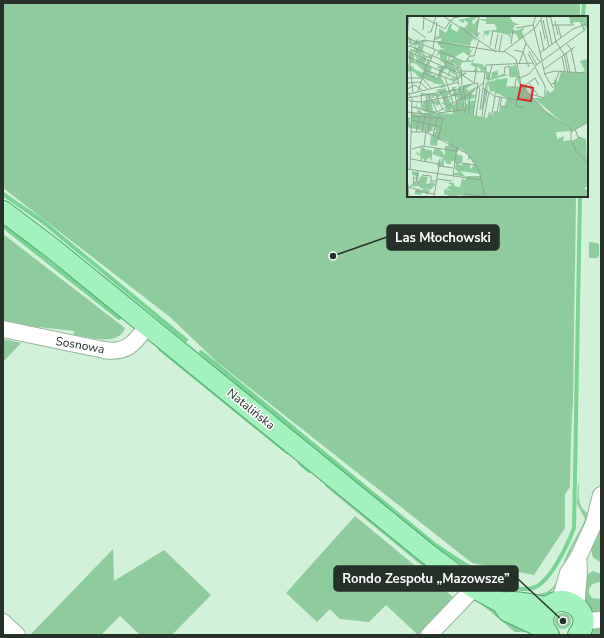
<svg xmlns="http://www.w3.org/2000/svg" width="604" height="638" viewBox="0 0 604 638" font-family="'Nunito Sans',sans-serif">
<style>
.green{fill:#8ecc9d}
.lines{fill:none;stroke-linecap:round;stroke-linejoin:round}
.stream{stroke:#79d392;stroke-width:4}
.minor-casing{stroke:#97b69e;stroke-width:18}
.major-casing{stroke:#4fa86b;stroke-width:22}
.minor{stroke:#fff;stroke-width:16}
.major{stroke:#a3f1bc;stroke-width:20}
.labels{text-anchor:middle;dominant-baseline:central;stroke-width:3;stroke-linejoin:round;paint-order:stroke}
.street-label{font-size:12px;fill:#263229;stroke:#fff}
.inset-river{fill:none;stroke:#79d392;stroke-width:2}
.inset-road{fill:none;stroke:#8da592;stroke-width:1}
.view{fill:#d62828;fill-opacity:0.15;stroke:#d62828;stroke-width:2}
.inset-edge{fill:none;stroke:#263229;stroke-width:2}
.leader{fill:none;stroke:#263229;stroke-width:1.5}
.callout-dot{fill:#263229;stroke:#fff;stroke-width:1.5}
.callout{fill:#263229;stroke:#263229;stroke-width:1.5}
.callout-label{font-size:13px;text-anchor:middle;font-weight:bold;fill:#fff}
</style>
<rect width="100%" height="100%" fill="#d1f2d8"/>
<path class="green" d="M3 3H580V17H408V196H576L573 400 571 440 570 487 565 494V528L534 575 472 563 217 362 170 317 3 188Z
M3 234 125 328C118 347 90 337 74 335V331L3 323Z
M589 242 597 243 599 244V256L597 258H589Z
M3 339 21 343 3 362Z
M328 481 457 588 458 592H454L325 486Z
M578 485H579C578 498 578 508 590 515L586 523 573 546 557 586 548 594 543 596 538 597 514 593 496 586 465 571 448 557C469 570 533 612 554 586 561 576 563 562 568 552 573 541 581 530 585 519L577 504Z
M355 516 453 597 418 635 386 605 369 622 340 619 330 609 317 622 286 593Z
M601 526V563L593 557 591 550Z
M113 549 114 581 164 550 211 595 172 635H140L120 616 101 635H30Z
M593 571 601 574V582C591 582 585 590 592 598L601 599V614L592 613 584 603 586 575Z
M481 604 502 615 535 635 525 632H515Z
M555 621a8 8 0 1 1 16 0a8 8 0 1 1-16 0Z
M601 626V635H588L591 629Z"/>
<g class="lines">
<path class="stream" d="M583 17 584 3
M3 194 42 221 186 340
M3 226 119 318
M160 349 287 452
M201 352 434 544C455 558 508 596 533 588 550 583 568 544 574 528L580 196
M300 463 309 471
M354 506 454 588"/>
<defs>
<path id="minor" d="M3 329 104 350C128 354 135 342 148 325
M558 602 562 594 568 573 578 558 594 523 601 495
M577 607C576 589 581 575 578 558
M583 621 601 620
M3 622 17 635
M429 635 474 588"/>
<path id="major" d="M3 211 52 248 428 554 474 588 502 603 507 611 545 629
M502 603C518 600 533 605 548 607
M549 635C544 630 542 622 544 615 554 585 599 609 578 635"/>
</defs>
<use href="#minor" class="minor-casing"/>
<use href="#major" class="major-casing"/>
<use href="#minor" class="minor"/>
<use href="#major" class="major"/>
</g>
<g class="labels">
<g class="street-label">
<text transform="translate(80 345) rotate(10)">Sosnowa</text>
<text transform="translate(251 409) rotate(39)">Natalińska</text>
</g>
</g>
<g transform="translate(407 16)">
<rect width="181" height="181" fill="#d1f2d8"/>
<path d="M69 0H72L65 5 66 9 71 3H79L80 0H88V3L89 0H102L106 6 113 9H108L106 13 109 15 118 11 115 16 117 20 112 24 109 18 104 17 103 25 102 19 83 15 81 20 78 17 76 25 77 15 89 14 90 12 87 8H79V5L72 4 69 16 73 17 71 20 73 23 60 15 67 20 66 23 69 21 68 26 67 23 64 25 63 30 40 26 63 31V35L66 32 61 43 65 45 68 41 66 47 75 48 80 53 75 56 71 50 70 56 66 55 69 52 63 48 66 46H59L62 40 56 36 47 42 40 40V49L41 45 47 42 58 46H55L53 51 45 46 48 51H52V54L54 52V58L49 54 48 62 53 60H50L52 58 53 59 58 56 60 57 46 67 44 61 48 62V59L43 56 42 61 38 58 41 59 42 54 40 52 38 55V52L34 61 39 71 34 72 32 71 37 69 24 67H28L10 60 9 56 4 58 8 56 7 54 0 56 1 47 3 51 6 50 7 53 16 57 17 55 8 47 6 49 7 47H2L3 33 8 34 7 32 8 28H2L1 20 8 25 4 24 5 27 12 22 11 25 20 24 19 28V25L16 28 12 25V28L8 30 11 33 13 29H17L14 41 8 36H4L7 38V46L10 43 8 39 14 42 16 36 19 40 25 39 24 43 19 41V46H17L19 49 23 44 27 46 24 45 22 49 25 51 23 57H27L22 59H30L28 61 30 63 33 52 31 53 30 50H38L35 45 32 48 34 44H37L33 42V38L29 40 32 35 30 34 39 33 34 32 31 28 30 25H34L35 22 28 24V21L32 20V12L39 17 44 6 43 12 50 16 53 10 58 12 61 7 58 4 56 7 51 4ZM162 0H181V11L179 12 175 6 178 13 176 14 173 6H167L164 9ZM181 43V106L165 115 149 116 150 123 157 120 156 125 164 124 168 132 165 125 172 121 179 123 181 169 177 173 181 174V181H62L61 179 60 181 52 179 51 181 49 178 50 181H45L37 178V173L46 175 39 172 45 169 39 166 47 167 46 157H52L48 153 49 146 55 150 56 147 63 148V153L68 148 63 142 61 145V138L59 139 60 137 53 132 49 138 56 140 55 146 44 145V148H40L37 143V151L30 150 31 144 32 148 36 142 25 138 28 132 33 133 38 140V130H41L42 126 31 123 30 130 23 129 24 119 26 120 27 116 29 117 28 110 25 112 27 114 21 116 0 111V101L4 102 2 104 4 109 5 97 15 100 10 96 12 93 15 97H21L15 94 17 91 16 93 6 91 9 90V86L10 91 15 92 16 87 21 84 20 79 14 80 13 77 33 78 29 74 39 72V76L45 74V71H51L48 72 49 76 53 70 66 68 59 73 62 75 70 70 64 78 69 79 68 82 54 85 58 87 56 92 61 87 60 84 64 85 63 89 65 84 68 85 66 99 80 102 82 96H83L85 103 87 95 92 96 93 90 97 91 100 82 90 77 88 80 87 75 83 76 81 67 80 79H78L77 92 74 94 79 66 106 61H102V51L109 49 114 70 120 71 119 74 138 95 164 114 127 82H138L140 73 143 77 147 74V63L151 66 154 56 171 57 170 61 171 57 178 55 173 45ZM109 61 113 70 98 72 100 62ZM46 74 47 77 43 79H48L51 82 49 91V87L46 89 42 84 44 83V81L42 83 40 80ZM23 79 27 83V80H30L28 83 35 79 37 86 34 87 40 91 37 95 43 96 45 92 46 98 30 97 28 100 29 95H26L25 86 30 90 33 88 31 84 23 85ZM53 155 73 158V160H60L59 164 55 163 53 171 47 170V159L59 161ZM91 52V60L95 58 102 59 80 65 78 55 82 56 83 62 84 63 85 56 90 55ZM14 130 20 134 22 131 21 134H25V146L23 141 19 144 21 146 17 145V142L14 145 13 139H10L9 135 13 138ZM5 155 12 157 11 166 14 160 21 161 19 168 24 167 22 165 29 168 23 174 17 171 23 175 21 179 16 176 13 179 7 178 9 174H17L11 170 2 171 7 166 10 168V162L6 164 10 160 5 159Z" fill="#8ecc9d" fill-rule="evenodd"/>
<path class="inset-river" d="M44 8 41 17 47 23M3 52 15 61M88 73 90 64 99 66M97 75 100 62M39 134V138L47 143"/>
<path class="inset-road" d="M14 0 38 13 43 5M36 0 89 36M129 0 126 8 135 45M139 0 145 29M140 0 144 2 149 26 157 38 161 57M134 4 138 23M136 4 142 31M44 5 46 2 57 0M148 5 151 19M145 9H167M151 9 154 22M5 12 19 22M109 12 126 9M16 14 17 2M133 15 137 35M21 16H24L29 0M69 21 72 0M0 22 58 46 63 40H67M0 24 2 0M119 27 133 46M104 28 106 14M160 28 164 33 169 57M3 30 54 52 55 69M83 30 86 14M0 31 17 24 96 36 128 12 136 0M26 33 30 6M88 33 91 18M107 34 116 36 122 51M0 35 54 58M92 35 95 19M97 35 109 43 114 69 138 95 164 113V123L169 135 181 147M122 35 130 49M2 37 6 77M133 37 166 13 179 8M159 37 163 57M121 38 128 50 179 13M8 39 13 27M67 40 72 24M155 40 158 56M1 41 50 62M23 45 28 34M135 46 138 59 146 72M112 48 119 27 116 21M38 51 43 40M137 53 168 31M18 54 45 64M54 55 78 56M17 57 30 63 36 51M49 57 52 69M54 58 67 67 69 56M137 58 148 55 177 57M97 59 98 51H102V49M38 61 46 87M0 62H15L24 72M77 62H82L85 49M113 62 122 58 128 51M0 67 13 66 20 73M122 67 131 79M144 68 148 67 152 56M99 71H108L109 63M116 71 128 62 132 69M76 72 87 80 110 84 114 70M0 73 8 69 15 74M47 73 51 95M0 75 5 83 3 154M11 75 21 44M34 76 40 91M28 77 36 94M2 78 52 66M22 78 30 96M123 78 138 82V70L128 51M19 79 21 94M14 80 15 92M95 81 93 90 101 91M0 82 3 85 15 86 54 78M0 82 53 73M110 84 109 90 118 92M78 87 80 75M5 91 30 97M73 94 79 49 126 47M0 96 25 99M30 96 63 78 77 66M90 96 93 81M31 97 55 94 57 89 52 70M57 97 59 90 56 70 71 67 66 99M62 98 63 78M5 100 36 102 31 124M69 100 73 73 71 71M75 101 78 73M77 102 82 76M84 103 88 80M4 104 34 111M168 113 171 121 175 122M4 116H19L61 138 72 154 78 181M9 116 13 99M15 116 18 99M21 116 24 100M164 116 181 106M26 120 30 101M17 130 19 116M5 133 16 130 49 135M4 143 32 148M48 146 68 149M32 150 46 152M0 153 74 164M15 159 24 160V165H29M46 159 50 131M7 160 6 166 12 167M30 163 45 165M9 166 11 154M1 168 2 181M0 171 13 174M8 175 28 178M57 178 78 181M27 181 33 143"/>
<path class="view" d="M114 69 126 72 124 85 111 83Z"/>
<rect width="181" height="181" class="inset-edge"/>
</g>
<path class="leader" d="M333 256L387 237M563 621L518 579"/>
<g class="callout-dot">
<circle cx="333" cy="256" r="4"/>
<circle cx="563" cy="621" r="4"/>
</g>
<g class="callout">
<rect x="387" y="225" width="112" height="25" rx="4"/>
<rect x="334" y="566" width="184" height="25" rx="4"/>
</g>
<g class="callout-label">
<text x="443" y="242">Las Młochowski</text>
<text x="426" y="583">Rondo Zespołu „Mazowsze”</text>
</g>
<rect width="604" height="638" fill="none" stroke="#263229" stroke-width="8"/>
</svg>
